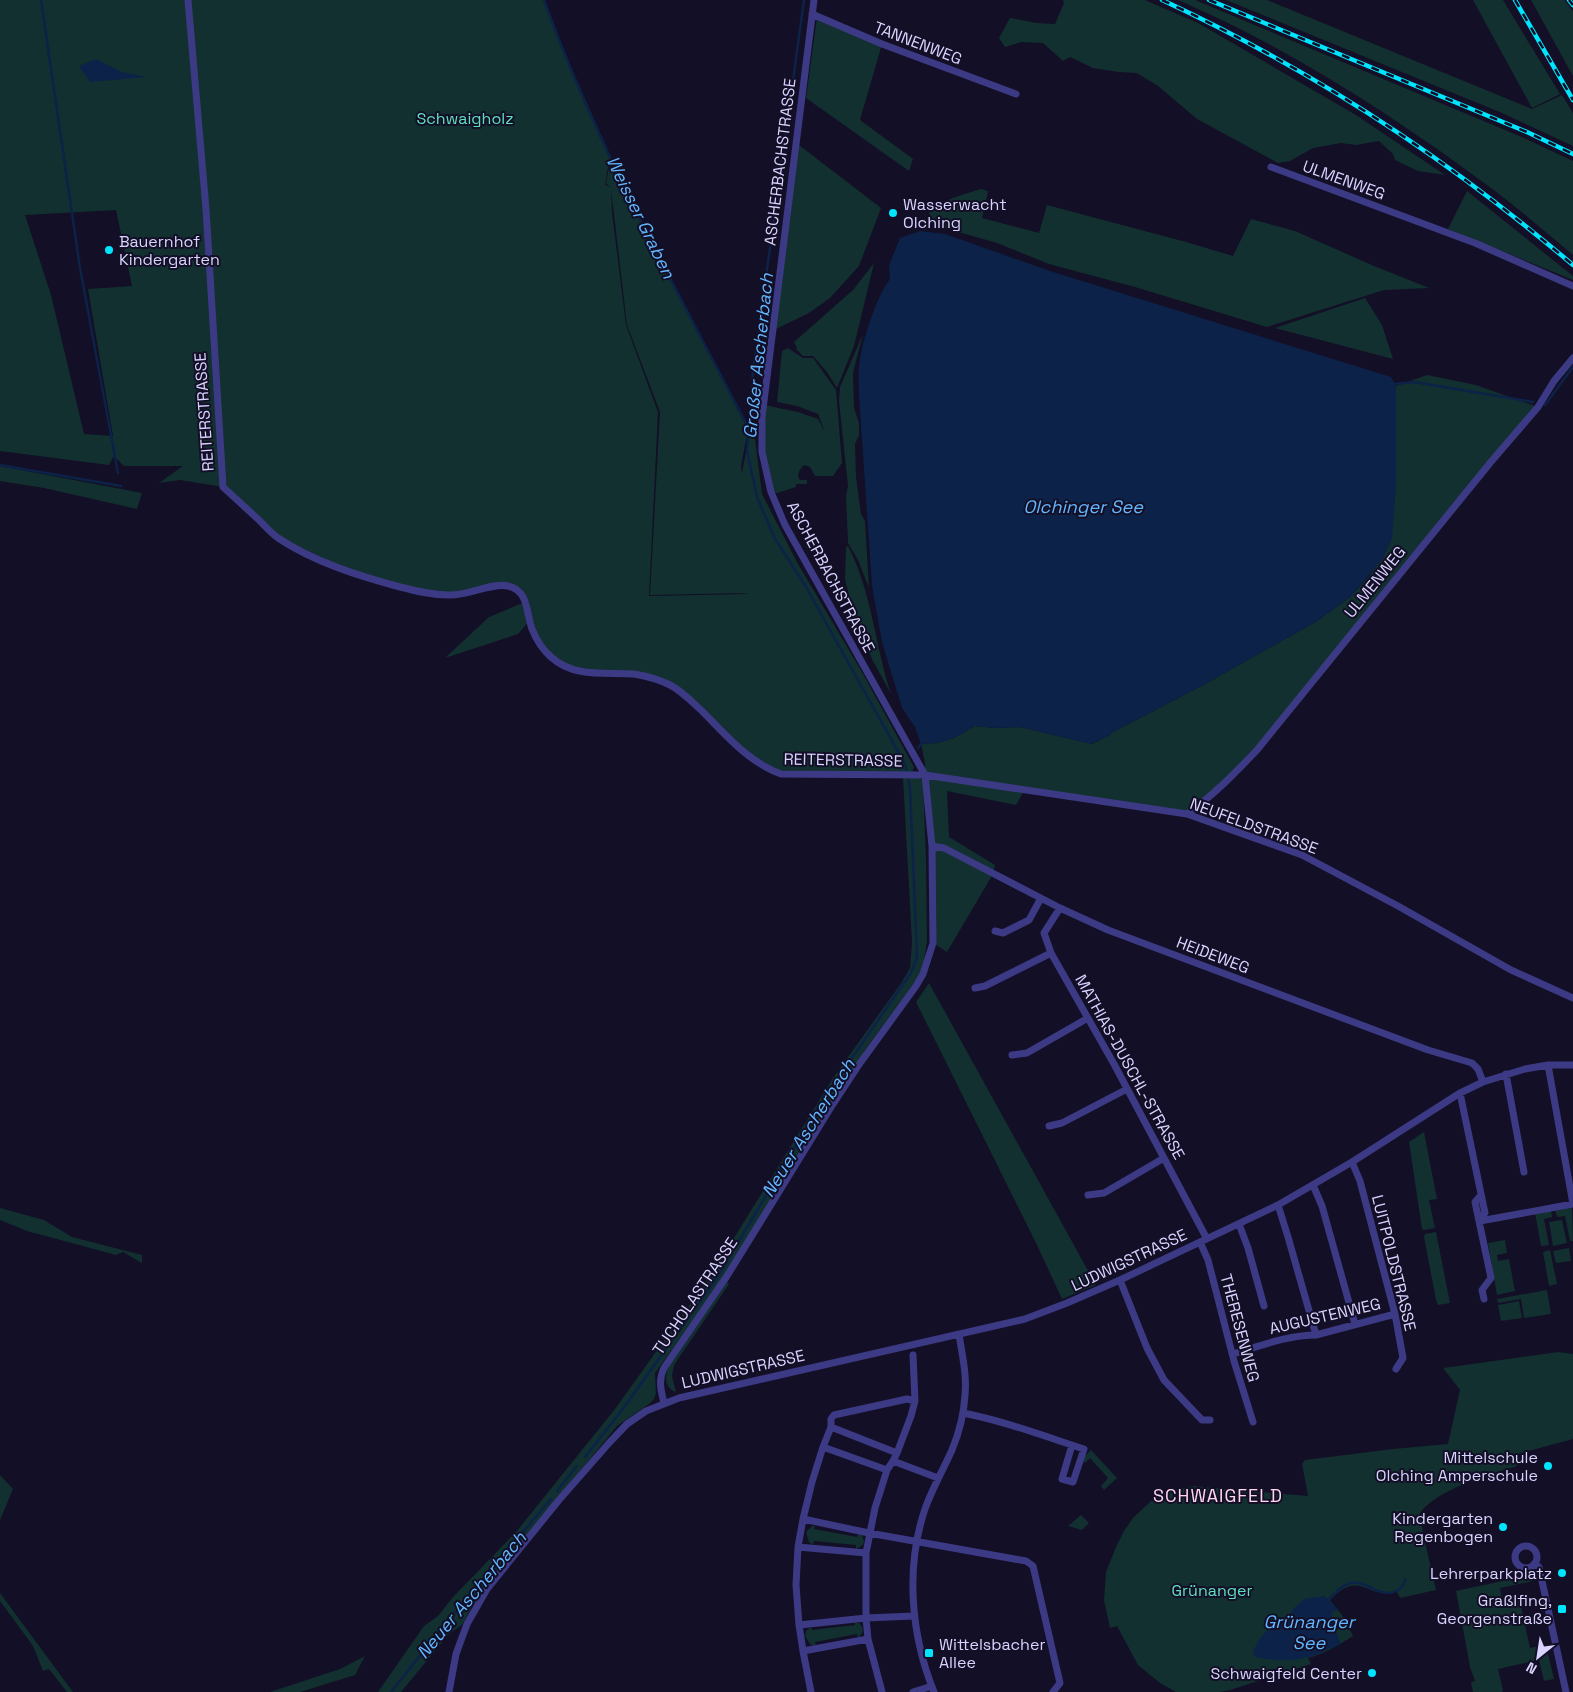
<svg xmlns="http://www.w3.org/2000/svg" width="1573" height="1692" viewBox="0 0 1573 1692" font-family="'Space Grotesk',sans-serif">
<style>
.green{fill:#12302f;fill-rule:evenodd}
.water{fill:#0c2248}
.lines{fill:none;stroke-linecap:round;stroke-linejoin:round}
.stream{stroke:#0c2248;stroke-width:2.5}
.minor{stroke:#3d3a85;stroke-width:7}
.rail-casing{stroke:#00e5ff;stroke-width:4.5}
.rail{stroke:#130f26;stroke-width:2.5;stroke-dasharray:8;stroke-linecap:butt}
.poi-dot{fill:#00e5ff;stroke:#130f26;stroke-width:2}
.labels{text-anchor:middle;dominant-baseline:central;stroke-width:4;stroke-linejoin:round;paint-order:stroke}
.street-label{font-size:16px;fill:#d9d4ff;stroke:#130f26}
.park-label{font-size:16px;fill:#5fe0c0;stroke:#130f26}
.poi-label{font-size:16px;fill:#d9d4ff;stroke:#130f26;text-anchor:end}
.water-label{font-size:18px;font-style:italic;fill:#62b6ff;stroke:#130f26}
.neighbourhood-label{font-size:18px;letter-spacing:1px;fill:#ffd6f0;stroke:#130f26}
</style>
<rect width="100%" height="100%" fill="#130f26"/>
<path class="green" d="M0 0H544L559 40 610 155 605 185 611 187 606 184 610 160 748 430 741 466 742 473 750 430 755 439 762 494 798 564 862 672 914 767 911 775 781 774 768 769 688 698 653 678 589 672 568 666 541 646 530 620 518 634 445 658 489 617 525 602 508 586 450 596 368 578 276 537 223 487 180 480 159 483 183 466H124L114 456 109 465 0 451ZM611 189 627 325 660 412 650 595 747 593 745 565 747 594 649 596 658 412 626 325 612 213ZM116 210 132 286 88 289 113 436 84 434 51 295 25 215Z
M1063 0H1145L1198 23 1356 115 1445 175 1418 171 1395 160 1393 154 1379 141 1356 145 1341 143 1313 148 1290 161 1278 163 1197 119 1158 86 1137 73 1119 72 1093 68 1070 57 1063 61 1043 43 1021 42 1005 47 999 38 1010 18 1037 23 1055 24 1064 3Z
M1178 0H1195L1524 138 1573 161V255C1546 232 1519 209 1491 188 1394 116 1289 48 1178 0Z
M1226 0H1267L1532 109 1562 95 1573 113V146L1502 113Z
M1473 0H1503L1560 94 1532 108Z
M1531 0H1564L1573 11V76Z
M817 17 882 44 860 120 913 159 909 171 806 98Z
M799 145 881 208 859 266 830 298 809 313 776 329Z
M981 189 988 191 982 218 1039 233 1047 205 1186 242 1233 256 1251 219 1295 231 1374 266 1429 288 1384 290 1267 327 1135 287 1049 264 997 243 937 226 932 220 929 213C940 200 965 194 981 189Z
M1467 191 1573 276V280L1448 229Z
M874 263 854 346 837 388 827 372 813 356H803L796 349 797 348 794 342 853 290Z
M1365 298 1382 325 1393 359 1275 328Z
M863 334 853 373 854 408 859 423V435L855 444 856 477 861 514 865 521 869 588 858 560 848 543 846 496 848 486 839 401 840 387Z
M788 348 803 358H813L836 390 842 463 833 476H815L810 467 804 465 799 471 798 476 800 480H807V484H796V487L777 493 771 492 762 452 764 405 798 412 818 419 825 432 818 414 797 406 777 402 782 351Z
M1427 375 1476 385 1538 407 1257 750 1187 814 1024 791 1016 805 947 791 949 837 995 865 993 874 947 952 933 943 932 846 925 775V763L921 744 937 743 954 738 975 726 997 728 1020 727 1092 744 1110 735 1113 732 1207 683 1317 621 1350 597 1369 576 1382 558 1396 486V386Z
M0 466 142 493 137 509 44 488 0 481Z
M848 546C872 592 875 646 891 694L873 661 855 620 845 579 846 547Z
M903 778H920L923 781 926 859 927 941 924 961 919 976 867 1047 709 1299 655 1373 656 1393 654 1399 649 1404 617 1426 482 1590 462 1625 449 1634 401 1692H378L424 1626 438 1616 453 1597 516 1532 615 1409 711 1275 833 1078 902 982 910 968 912 942Z
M929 983 1096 1285 1062 1299 1036 1243 916 1002Z
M1424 1132 1437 1199 1429 1200 1435 1228 1424 1230 1422 1229 1409 1142Z
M1572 1206 1573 1241H1570L1565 1216 1557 1217 1555 1210Z
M0 1208 44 1220 72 1237 142 1255V1263L123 1252 116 1255 27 1231 0 1220Z
M1551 1210 1552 1217 1544 1219 1549 1245 1541 1246 1535 1213Z
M1562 1220 1567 1243 1553 1246 1549 1222Z
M1436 1232 1450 1303 1438 1305 1436 1300 1424 1237 1425 1234Z
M1505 1240 1507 1253 1497 1255 1498 1261 1509 1259 1515 1291 1497 1295 1488 1243Z
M1569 1248 1571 1261 1556 1263 1553 1251Z
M1550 1250 1557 1284 1549 1286 1543 1252Z
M727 1282 729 1284 674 1365 672 1376 676 1392C666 1388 665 1381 667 1370Z
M1547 1290 1551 1314 1524 1318 1521 1299 1498 1303 1497 1299Z
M1519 1301 1522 1318 1501 1321 1498 1305Z
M1558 1352 1573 1354V1439L1514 1455 1517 1466C1488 1475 1438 1489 1420 1513L1423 1533 1436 1590 1400 1598 1397 1592C1366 1600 1361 1568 1330 1600L1345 1619 1353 1636C1339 1645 1324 1654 1308 1658L1311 1664 1230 1690 1220 1692H1176L1160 1683 1138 1665 1117 1626 1110 1628 1104 1600 1106 1572 1116 1547 1124 1531 1133 1518 1150 1502 1166 1493 1192 1486 1308 1496 1302 1464 1305 1460 1393 1449 1448 1444 1460 1390 1443 1368Z
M1091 1450 1117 1478 1104 1490 1101 1486 1108 1478 1090 1458 1085 1463 1083 1460 1084 1457Z
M0 1475 13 1489 0 1520Z
M1081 1515 1089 1523 1082 1530 1068 1526Z
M812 1526H815L814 1529 857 1537 858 1534 862 1535 864 1541 863 1545 856 1549V1545L814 1541 813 1545 809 1542 806 1532Z
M1531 1575 1533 1581 1500 1588 1502 1600 1519 1597 1530 1648 1546 1645 1554 1679 1544 1681 1539 1660 1498 1669 1503 1690 1502 1692H1473L1471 1682 1475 1681 1470 1667 1456 1591Z
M0 1593 73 1692H67L49 1669 43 1671 33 1646 0 1601Z
M855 1622 859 1623C865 1629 863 1633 858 1638L857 1634 815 1642 816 1646 811 1645 805 1636 806 1631 811 1627 812 1630 855 1625Z
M365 1656 355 1675 300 1692H270L340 1669Z"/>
<path class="water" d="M96 59 122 72 146 77 90 82 79 66Z
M920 231 945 234 1050 271 1391 377 1396 386V486L1392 539 1383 558 1369 575 1350 597 1317 621 1207 683 1113 732 1110 735 1091 744 1020 727 997 728 975 726 954 738 937 743 921 744 915 727 902 708 882 642 872 586 859 395C859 386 858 377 859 367 861 344 876 297 890 279L889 265 900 238Z
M1325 1596 1338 1610 1332 1612 1333 1625 1341 1644C1307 1660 1292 1664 1255 1657L1253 1651 1261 1637 1270 1628 1285 1621 1295 1607 1304 1599Z"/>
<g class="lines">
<path class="stream" d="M41 0 80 268 118 473
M544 0C598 149 676 289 749 429
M1395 384 1414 382 1533 402
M1545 405 1573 367
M0 465 121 486
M918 748 921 744
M585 1457 622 1410 717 1278 824 1098 911 973 917 957 910 788 905 764 806 587 774 537 757 497 747 451 753 372 804 0
M557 1491 577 1466
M1329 1599C1335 1593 1342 1585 1351 1583 1367 1580 1380 1599 1396 1591 1402 1588 1404 1585 1405 1579
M391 1692 450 1618 551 1499"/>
<path class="minor" d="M188 0 206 209 223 487C235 498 247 509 259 520 265 526 271 533 278 538 314 562 359 576 400 587 416 591 432 595 449 595 467 596 493 582 508 586 529 591 526 613 532 629 536 639 543 650 551 657 574 678 605 672 634 674 646 676 658 679 670 685 682 691 692 702 702 711 726 735 748 762 781 774L925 775 1187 814 1302 855 1398 906 1511 970 1573 998
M812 14 882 44 1016 94
M1271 167 1475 243 1573 286
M1187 814C1214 795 1235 773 1257 750L1490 463 1538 407 1554 381 1573 358
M932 846 944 848 1060 908 1108 930 1428 1050 1472 1063 1478 1069 1483 1082
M1060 908 1044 933 1051 953 1114 1064 1207 1239
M995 931 1003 933 1029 920 1041 898
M975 988 985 986 1051 953
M1012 1055 1027 1053 1088 1018
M1548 1065 1573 1204
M1506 1074 1524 1172
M1460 1093 1485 1213 1479 1218
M1049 1126 1062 1123 1127 1089
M1352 1162 1360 1181 1395 1314 1403 1358 1396 1369
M1313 1185 1322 1206 1355 1324
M1088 1195 1104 1193 1164 1158
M1481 1195 1475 1202 1491 1278 1482 1290 1484 1299
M1278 1205 1288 1237 1316 1335
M1480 1221 1573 1204
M1239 1224 1248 1248 1264 1306
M1200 1242 1208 1260 1234 1361 1253 1422
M1120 1280 1147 1348 1164 1380 1202 1420H1210
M1233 1354C1260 1346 1288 1335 1316 1335L1395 1314
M915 1401 907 1399 834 1415 831 1419V1427L897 1453 893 1461 938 1478
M664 1403C661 1391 658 1380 664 1368L727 1276 833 1104 858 1066 916 986 923 974 933 943 932 846 925 775 785 525 771 492 762 452V417L814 0
M963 1413C1004 1421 1044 1436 1084 1449L1073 1482 1062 1479 1072 1445
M831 1427 823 1447 887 1470 893 1461
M823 1447 812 1482 803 1519 869 1533 1026 1561 1033 1566 1060 1683 1053 1692
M897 1453 911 1416 915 1401 913 1355
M803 1519 798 1547 866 1553
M1515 1557a11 11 0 1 1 22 0a11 11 0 1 1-22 0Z
M798 1547 796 1585 799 1625 866 1618 914 1616
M1534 1564 1539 1567 1566 1692
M799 1625 803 1651 868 1639
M803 1651 811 1692
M449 1692 456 1654 467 1624 487 1589 559 1500 609 1443 627 1424 646 1411 679 1398 1025 1319 1067 1303 1120 1280 1278 1205 1352 1162 1460 1093 1483 1082 1525 1069 1548 1065H1573
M882 1692 868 1639 866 1618V1553L875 1508 887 1470
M913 1692 932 1686
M934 1692C911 1635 905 1568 925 1509 932 1489 943 1470 952 1450 959 1433 964 1413 965 1395 967 1374 962 1355 959 1334"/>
<defs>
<path id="rail" d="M1162 0C1311 69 1448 159 1573 265
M1209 0 1527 132 1573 154
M1515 0 1573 100
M1569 0 1573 5"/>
</defs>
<use href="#rail" class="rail-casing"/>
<use href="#rail" class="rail"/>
</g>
<g class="poi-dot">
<circle cx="893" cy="213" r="5"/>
<circle cx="109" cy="250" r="5"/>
<circle cx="1548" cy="1466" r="5"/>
<circle cx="1503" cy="1527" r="5"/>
<circle cx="1562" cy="1573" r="5"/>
<rect x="1557" y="1604" width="10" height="10" rx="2.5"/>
<rect x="924" y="1648" width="10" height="10" rx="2.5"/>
<circle cx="1372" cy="1673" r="5"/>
</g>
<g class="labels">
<g class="street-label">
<text transform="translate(918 43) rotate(21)">TANNENWEG</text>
<text transform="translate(780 162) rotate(-83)">ASCHERBACHSTRASSE</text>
<text transform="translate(1344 180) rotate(20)">ULMENWEG</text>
<text transform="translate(204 412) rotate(-94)">REITERSTRASSE</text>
<text transform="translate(831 577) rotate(62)">ASCHERBACHSTRASSE</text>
<text transform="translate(1375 582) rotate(-51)">ULMENWEG</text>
<text transform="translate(843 760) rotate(1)">REITERSTRASSE</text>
<text transform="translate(1254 826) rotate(20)">NEUFELDSTRASSE</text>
<text transform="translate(1213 955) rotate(21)">HEIDEWEG</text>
<text transform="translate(1130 1067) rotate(61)">MATHIAS-DUSCHL-STRASSE</text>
<text transform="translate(1129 1260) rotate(-25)">LUDWIGSTRASSE</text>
<text transform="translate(1394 1263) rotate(76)">LUITPOLDSTRASSE</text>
<text transform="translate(695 1296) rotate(-56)">TUCHOLASTRASSE</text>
<text transform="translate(1325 1316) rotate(-13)">AUGUSTENWEG</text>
<text transform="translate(1240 1328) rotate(75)">THERESENWEG</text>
<text transform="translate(743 1369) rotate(-13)">LUDWIGSTRASSE</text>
</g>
<g class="park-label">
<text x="465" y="118">Schwaigholz</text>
<text x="1212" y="1590">Grünanger</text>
</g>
<g class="poi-label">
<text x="903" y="204" text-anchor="start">Wasserwacht<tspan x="903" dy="18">Olching</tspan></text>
<text x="119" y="241" text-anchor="start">Bauernhof<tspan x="119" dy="18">Kindergarten</tspan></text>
<text x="1538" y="1457">Mittelschule<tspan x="1538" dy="18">Olching Amperschule</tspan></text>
<text x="1493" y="1518">Kindergarten<tspan x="1493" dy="18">Regenbogen</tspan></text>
<text x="1552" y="1573">Lehrerparkplatz</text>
<text x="1552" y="1600">Graßlfing,<tspan x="1552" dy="18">Georgenstraße</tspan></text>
<text x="939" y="1644" text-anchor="start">Wittelsbacher<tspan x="939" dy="18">Allee</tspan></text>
<text x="1362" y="1673">Schwaigfeld Center</text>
</g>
<g class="water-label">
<text transform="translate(641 217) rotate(64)">Weisser Graben</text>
<text transform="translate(758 356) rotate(-84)">Großer Ascherbach</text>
<text x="1083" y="506">Olchinger See</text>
<text transform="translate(808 1128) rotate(-58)">Neuer Ascherbach</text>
<text transform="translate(471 1595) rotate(-50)">Neuer Ascherbach</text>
<text x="1309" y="1621">Grünanger<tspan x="1309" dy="21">See</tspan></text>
</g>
<g class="neighbourhood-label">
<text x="1218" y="1495">SCHWAIGFELD</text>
</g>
</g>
<g transform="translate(1538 1657) rotate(210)" stroke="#130f26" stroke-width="4" paint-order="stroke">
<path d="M0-4L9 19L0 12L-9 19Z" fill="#d9d4ff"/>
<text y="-8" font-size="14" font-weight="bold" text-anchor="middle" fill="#d9d4ff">N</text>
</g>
</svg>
